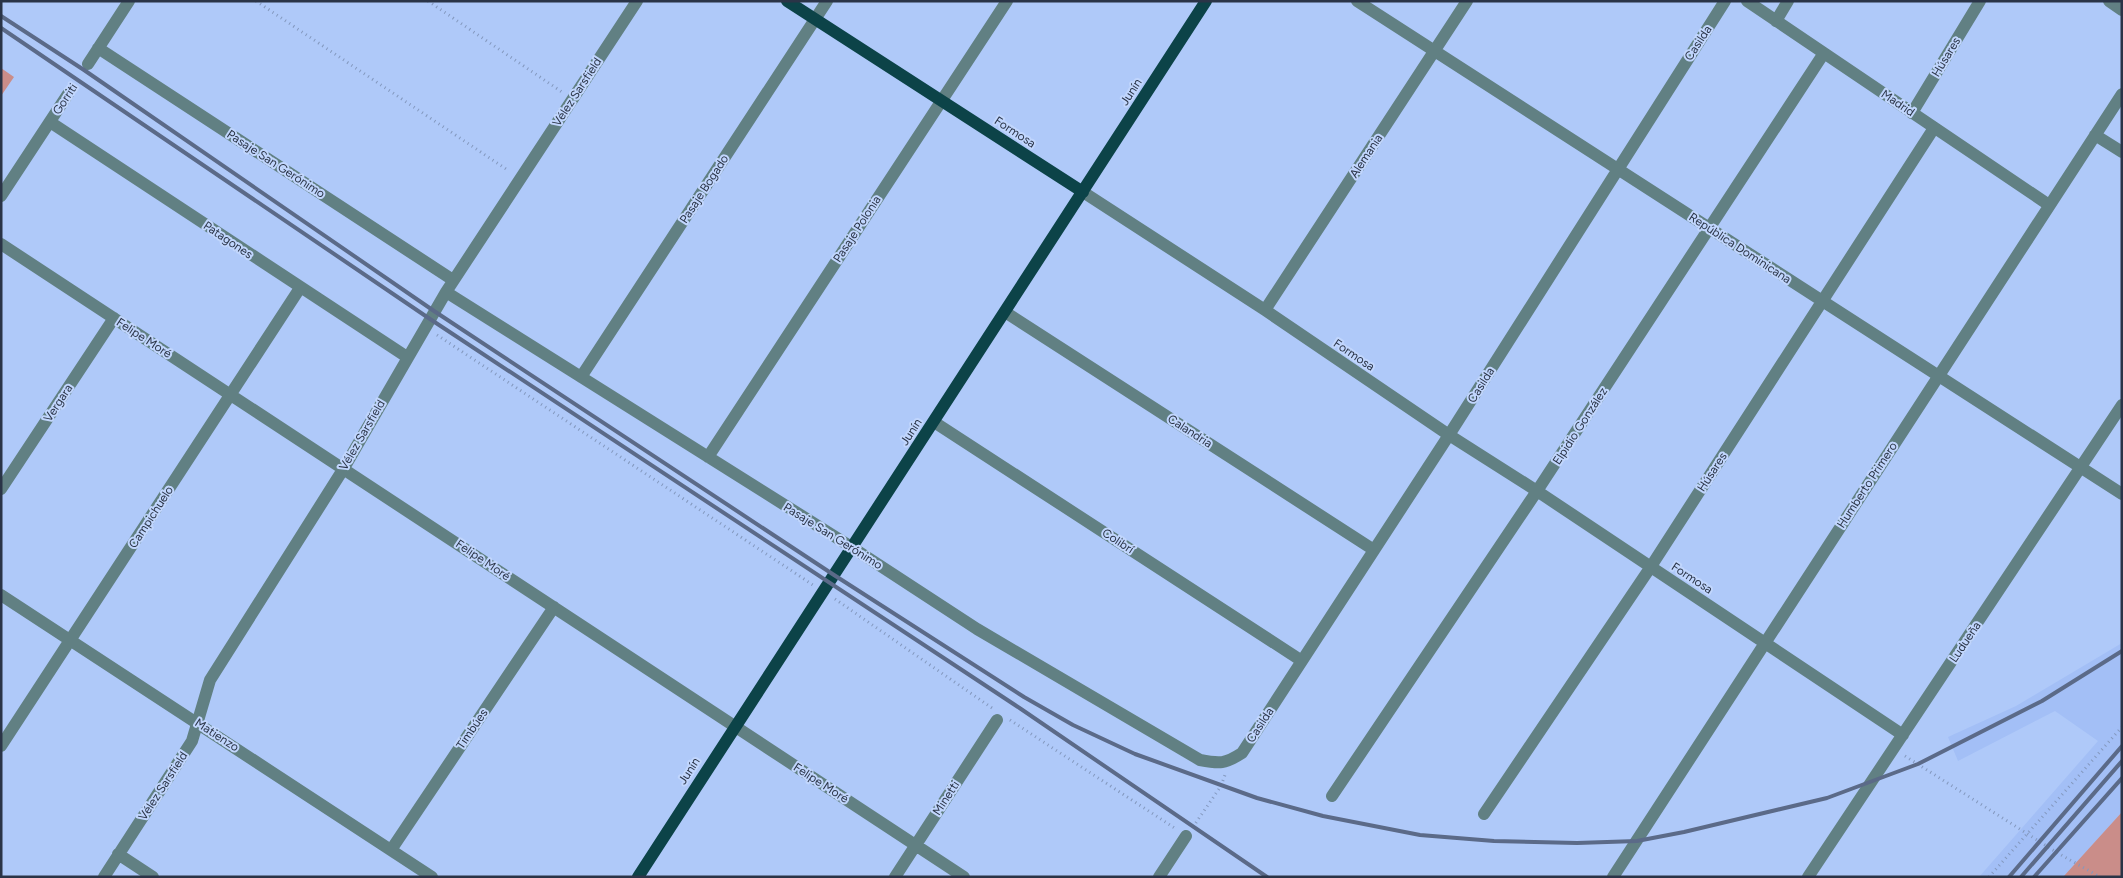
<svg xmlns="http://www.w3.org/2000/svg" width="2123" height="878" viewBox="0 0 2123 878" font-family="Figtree,sans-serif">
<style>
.built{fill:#a3bff6}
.green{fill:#ca8d89}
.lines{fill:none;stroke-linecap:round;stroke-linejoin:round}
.path{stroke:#8398be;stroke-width:3;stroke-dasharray:1 4;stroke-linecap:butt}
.minor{stroke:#618083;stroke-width:12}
.major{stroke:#0c4348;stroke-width:12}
.rail{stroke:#5b6a88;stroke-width:4}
.labels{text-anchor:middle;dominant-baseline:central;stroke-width:4;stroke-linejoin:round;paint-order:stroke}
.street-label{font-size:12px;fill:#2a3447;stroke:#c1d6fd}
</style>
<rect width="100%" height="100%" fill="#afc9f9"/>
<path class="built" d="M2122 643V812L2063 877H1979L2098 741 2055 711 1958 761 1948 737 2016 706Z"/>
<path class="green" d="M1 68 14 77 1 96Z
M2122 812V877H2063Z"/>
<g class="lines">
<path class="path" d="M256 1 509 171
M428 1 562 92
M437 335 813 585
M835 599 992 708
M1010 720 1176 829
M1905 756 2056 852 2100 877
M1193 827 1221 786 1225 775
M1989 877 2122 727"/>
<path class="minor" d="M1357 1 2122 494
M1747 1 2049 205
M2109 1 2122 10
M1776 21 1788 1
M98 48 453 280
M88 64 129 1
M1912 113 1980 1
M50 122 407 357
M2095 135 2122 152
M1083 192 1265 310 1449 435 1537 491 1903 735
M1 196 68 94
M1 244 964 877
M446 292 853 548 977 629 1200 760C1220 764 1225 764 1242 753L1449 435 1725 1
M1265 310 1467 1
M1005 312 1374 550
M581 377 827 1
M934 422 1302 661
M708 457 1007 1
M1 489 114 318
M1 595 432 877
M1 746 300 288
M1332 796 1537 491 1824 53
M1484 814 1650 568 1934 128
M391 850 554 607
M118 854 153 877
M104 877 192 741 210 680 344 468 446 292 637 1
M895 877 997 720
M1159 877 1186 836
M1613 877 2122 94
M1808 877 2122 405"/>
<path class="major" d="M787 1 1083 192
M638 877 1206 1"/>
<path class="rail" d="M1 16 84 70 434 311 834 575 1024 697 1073 725 1135 754 1257 798 1323 816 1420 835 1494 841 1577 843 1637 841 1684 832 1827 798 1918 764 2042 701 2122 651
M1 28 430 319 1021 709 1267 877
M2009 877 2122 746
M2021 877 2122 761
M2034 877 2122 778"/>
</g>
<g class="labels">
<g class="street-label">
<text transform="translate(1698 43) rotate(-57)">Casilda</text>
<text transform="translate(1946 57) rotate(-59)">Húsares</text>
<text transform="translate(577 92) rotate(-57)">Vélez Sarsfield</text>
<text transform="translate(1131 92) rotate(-57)">Junín</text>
<text transform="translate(65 99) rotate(-57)">Gorriti</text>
<text transform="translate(1898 103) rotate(34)">Madrid</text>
<text transform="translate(1015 132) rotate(33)">Formosa</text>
<text transform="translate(1366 156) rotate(-57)">Alemania</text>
<text transform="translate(276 164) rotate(33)">Pasaje San Gerónimo</text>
<text transform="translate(704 189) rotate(-57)">Pasaje Bogado</text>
<text transform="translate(857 229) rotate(-57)">Pasaje Polonia</text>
<text transform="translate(228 240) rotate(34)">Patagones</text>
<text transform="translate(1740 248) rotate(33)">República Dominicana</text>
<text transform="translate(144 338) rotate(33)">Felipe Moré</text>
<text transform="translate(1354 355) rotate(34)">Formosa</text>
<text transform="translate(1481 385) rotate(-58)">Casilda</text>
<text transform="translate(58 403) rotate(-57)">Vergara</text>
<text transform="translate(1580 426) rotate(-57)">Elpidio González</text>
<text transform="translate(1190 431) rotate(33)">Calandria</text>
<text transform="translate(911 432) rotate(-57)">Junín</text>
<text transform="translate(362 435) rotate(-60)">Vélez Sarsfield</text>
<text transform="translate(1712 472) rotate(-57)">Húsares</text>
<text transform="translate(1867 485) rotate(-57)">Humberto Primero</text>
<text transform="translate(151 517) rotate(-57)">Campichuelo</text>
<text transform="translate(833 536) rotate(32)">Pasaje San Gerónimo</text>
<text transform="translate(1118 541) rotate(33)">Colibrí</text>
<text transform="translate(483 560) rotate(34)">Felipe Moré</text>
<text transform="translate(1692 578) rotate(33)">Formosa</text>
<text transform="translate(1965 642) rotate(-56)">Ludueña</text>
<text transform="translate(1260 725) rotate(-57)">Casilda</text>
<text transform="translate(472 729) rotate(-56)">Timbúes</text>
<text transform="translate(217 735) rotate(33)">Matienzo</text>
<text transform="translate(689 771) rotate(-57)">Junín</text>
<text transform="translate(821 783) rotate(33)">Felipe Moré</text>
<text transform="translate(163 786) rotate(-57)">Vélez Sarsfield</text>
<text transform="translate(946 798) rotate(-57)">Minetti</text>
</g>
</g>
<rect width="2123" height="878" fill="none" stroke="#2a3447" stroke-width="5"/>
</svg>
